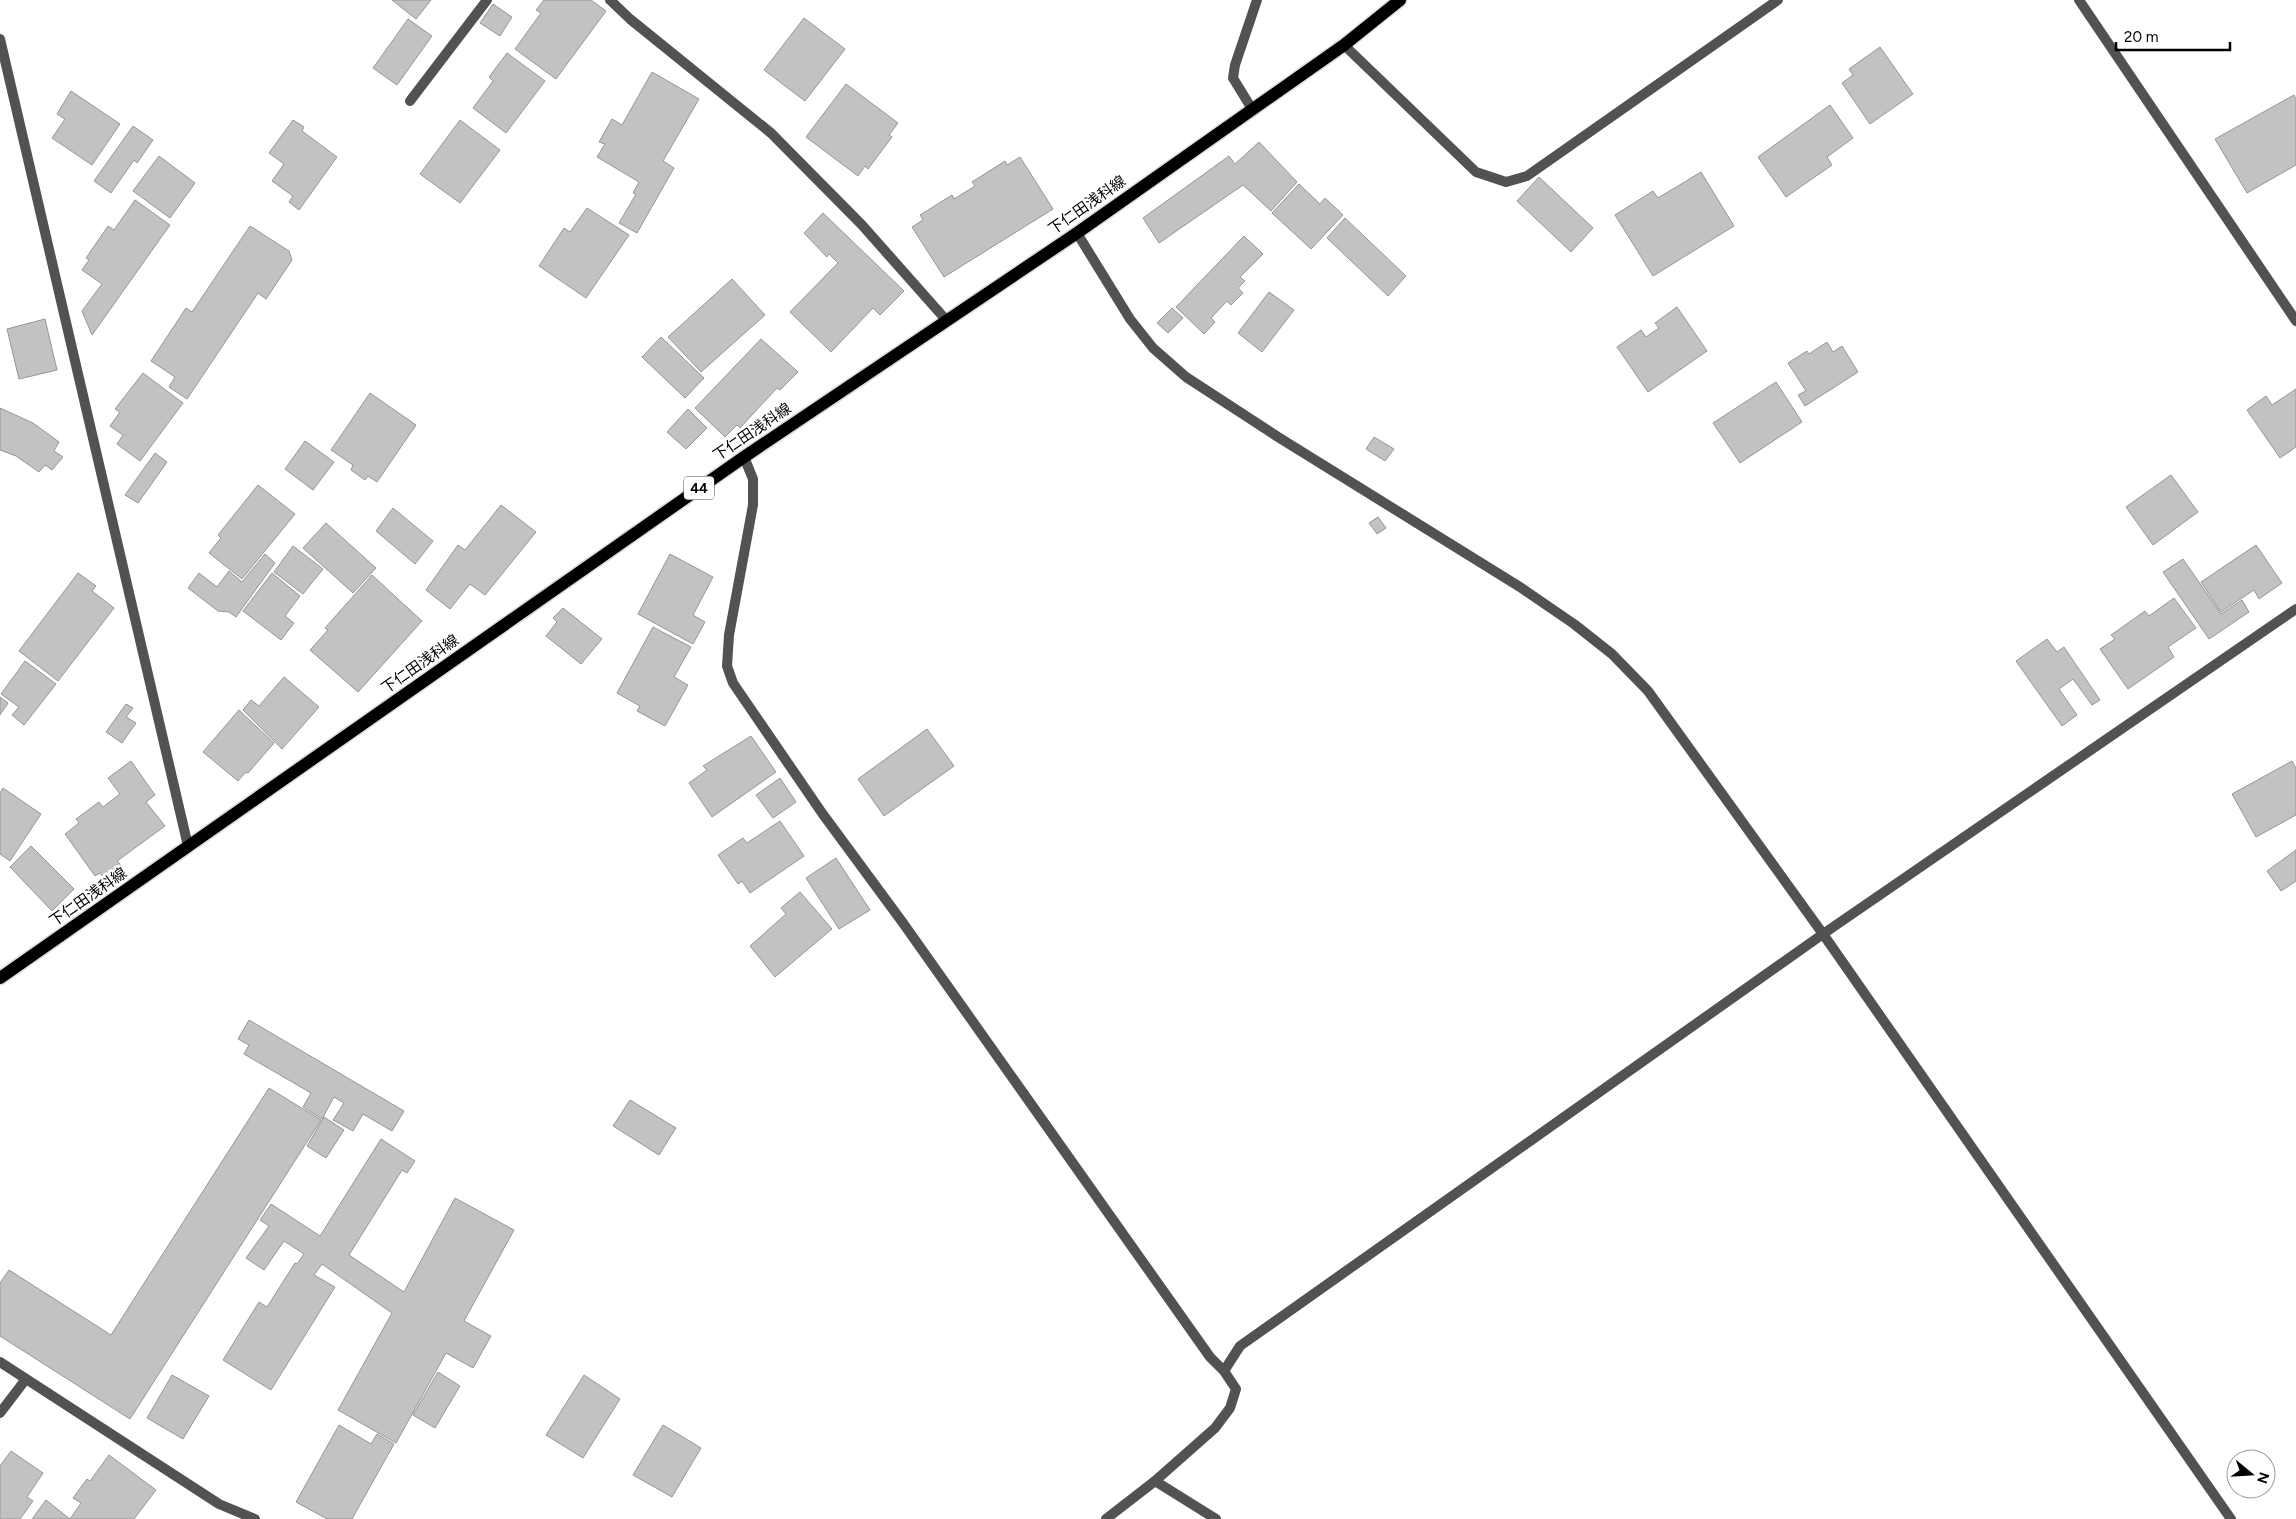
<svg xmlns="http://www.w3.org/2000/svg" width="2296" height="1519" viewBox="0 0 2296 1519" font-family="Figtree,'Noto Sans JP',sans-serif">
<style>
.building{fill:#c2c2c2;stroke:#969696}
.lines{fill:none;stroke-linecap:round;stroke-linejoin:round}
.primary-casing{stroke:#dbdbdb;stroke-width:15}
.lane{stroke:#525252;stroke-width:10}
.street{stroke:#525252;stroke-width:10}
.primary{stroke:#000;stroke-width:12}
.labels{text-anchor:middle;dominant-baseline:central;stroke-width:5;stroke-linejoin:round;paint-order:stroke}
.shield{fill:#fff;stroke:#4c4c4c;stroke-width:1}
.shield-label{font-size:14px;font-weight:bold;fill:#000}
.street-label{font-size:15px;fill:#000;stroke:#fff}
</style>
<rect width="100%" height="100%" fill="#fff"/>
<path class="building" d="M392 0H431L416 19Z
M544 0H591L606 11 556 79 515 49 541 13 536 10Z
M493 4 512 17 500 36 480 23Z
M804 18 845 49 805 101 764 70Z
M408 19 432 36 397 85 373 68Z
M1880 47 1913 94 1870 124 1842 83 1853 75 1849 69Z
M507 53 545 81 506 133 473 108 493 81 489 77Z
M652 72 699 99 663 161 674 168 637 233 619 223 636 194 633 193 639 182 597 157 605 144 599 142 612 119 622 125Z
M846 84 898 123 889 135 892 137 868 169 865 166 858 176 806 137Z
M71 91 120 124 92 165 52 138 65 119 57 114Z
M2294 95 2296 99V165L2247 193 2215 139Z
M1830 105 1853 138 1827 157 1832 165 1786 197 1758 157Z
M293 120 304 127 302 131 337 157 299 210 289 202 293 196 272 181 284 164 269 153Z
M460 120 500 150 460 203 420 174Z
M133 126 153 140 137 163 134 160 111 193 94 181Z
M1259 142 1297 182 1271 211 1243 185 1159 243 1143 218 1229 156 1235 164Z
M159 156 195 183 170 218 133 191Z
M1020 157 1053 209 944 277 912 227 923 220 920 215 952 195 954 199 975 186 972 182 1005 161 1007 165Z
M1701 172 1734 226 1653 276 1615 215 1653 191 1658 198Z
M1539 177 1593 228 1571 252 1517 201Z
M1299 184 1320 204 1325 198 1343 215 1311 249 1272 213Z
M135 200 170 225 92 335 82 311 102 284 82 270 89 260 86 258 108 226 114 230Z
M587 208 629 235 586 298 539 266 564 228 570 232Z
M823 213 904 291 880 315 873 308 831 352 790 312 838 263 829 254 827 257 804 233Z
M1345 218 1406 276 1388 296 1327 238Z
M250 226 289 251 292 260 266 299 258 293 187 399 169 387 175 377 151 361 186 308 192 312Z
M1244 236 1263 254 1240 277 1245 281 1238 288 1243 293 1231 305 1227 301 1211 318 1215 322 1204 334 1176 307Z
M732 279 765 315 701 372 668 337Z
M1269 292 1294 310 1262 352 1238 333Z
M1677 307 1707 351 1648 392 1617 347 1641 330 1646 337 1659 328 1655 323Z
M1172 308 1183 318 1168 333 1157 323Z
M45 319 57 370 19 379 7 329Z
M661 337 704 378 685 398 642 357Z
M761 339 798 372 780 390 777 388 740 428 737 425 725 437 695 408Z
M1827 342 1833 352 1842 346 1858 372 1805 406 1798 395 1806 391 1788 363 1807 351 1809 354Z
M143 373 183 403 140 461 117 444 123 435 110 426 120 412 115 409Z
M1776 382 1802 422 1740 463 1713 423Z
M2296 389V447L2280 458 2247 410 2266 396 2272 405Z
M370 393 416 425 377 482 368 476 365 480 351 470 353 465 331 450Z
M0 408 33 423 59 442 54 451 63 457 52 470 45 465 39 472 16 456 0 450Z
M688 409 707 428 686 449 667 432Z
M1374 437 1394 449 1385 461 1366 449Z
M305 441 334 462 313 490 285 469Z
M155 453 167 462 138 503 125 495Z
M2171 475 2198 512 2153 545 2126 507Z
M258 485 295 514 242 579 209 553 221 538 218 535Z
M501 505 536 532 485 595 470 584 450 609 426 590 458 545 465 550Z
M393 508 433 541 415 564 376 531Z
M1378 517 1386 528 1377 534 1369 523Z
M326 523 376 568 353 593 303 548Z
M2256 545 2282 583 2259 599 2254 590 2221 612 2201 582Z
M293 546 323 569 303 594 274 572Z
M265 554 275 563 236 617 229 612 218 611 188 588 199 573 217 587 229 571 242 582Z
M670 554 713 577 693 615 705 622 693 644 638 614Z
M2183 559 2221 614 2242 600 2249 612 2209 639 2163 572Z
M78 573 96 586 92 591 114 608 58 681 19 651Z
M272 573 300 596 285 616 294 623 281 640 243 611Z
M372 575 422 621 358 692 310 650 328 630 325 628Z
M2174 598 2196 628 2168 647 2174 657 2128 689 2100 649 2115 639 2111 635 2145 611 2149 616Z
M563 608 602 639 581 664 546 636 557 622 553 618Z
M653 627 691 647 674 677 688 685 665 726 637 711 640 706 617 693Z
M2047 639 2057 652 2064 647 2100 700 2092 705 2073 679 2059 689 2077 715 2062 726 2016 661Z
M25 661 56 684 24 725 12 715 19 707 1 694Z
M284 677 319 707 282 749 243 710 251 700 259 706Z
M0 697 8 703 0 715Z
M126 704 133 708 126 717 136 723 122 743 106 732Z
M239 710 274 743 248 773 246 772 238 781 203 752Z
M927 729 954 766 884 816 858 779Z
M751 736 776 772 712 817 689 783 707 770 703 766Z
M131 761 155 795 146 802 165 826 117 861 121 865 104 878 100 873 95 876 65 834 79 823 76 819 99 802 103 807 120 794 108 778Z
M2292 761 2296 768V815L2256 837 2232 794Z
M780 778 796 802 773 818 756 795Z
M3 788 41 814 10 861 0 854V793Z
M780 821 804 856 750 893 742 881 738 884 718 855 743 838 747 843Z
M31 846 74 889 52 911 10 867Z
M2296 850V881L2281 891 2267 871Z
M836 858 870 910 839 929 806 878Z
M800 892 832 929 775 977 750 946 786 914 781 908Z
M249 1020 404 1111 392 1131 363 1114 353 1131 333 1120 344 1103 334 1097 322 1119 303 1107 311 1093 244 1054 249 1045 238 1039Z
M269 1088 321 1120 130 1419 0 1336V1283L9 1270 111 1335Z
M630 1100 676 1128 659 1155 613 1126Z
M324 1117 344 1130 326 1158 307 1146Z
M381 1139 415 1161 407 1173 402 1170 349 1255 404 1292 455 1198 514 1230 464 1321 491 1336 473 1368 446 1353 396 1443 338 1410 392 1313 322 1264 314 1275 335 1287 271 1390 223 1360 259 1302 267 1307 295 1263 297 1264 304 1254 284 1241 264 1270 246 1258 269 1226 260 1220 271 1204 320 1236Z
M438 1372 460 1386 435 1428 413 1415Z
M172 1375 209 1396 183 1439 147 1418Z
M584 1375 620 1399 583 1458 546 1435Z
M339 1425 371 1444 377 1434 394 1444 352 1519H327L296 1502Z
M663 1425 701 1448 672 1497 633 1475Z
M11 1451 43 1473 27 1497 33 1501 20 1519H0V1466Z
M109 1455 156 1490 134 1519H32L46 1500 70 1519 81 1503 73 1498 87 1479 90 1481Z"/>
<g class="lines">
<defs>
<path id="primary" d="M0 978 744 457 1077 233 1344 45 1400 0"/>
</defs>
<use href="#primary" class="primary-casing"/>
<path class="lane" d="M610 0 630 19 771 133 862 225 947 321
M410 101 487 0"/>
<path class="street" d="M2079 0 2296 321
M0 39 188 846
M1344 45 1476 172 1506 182 1527 176 1778 0
M1252 109 1233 78 1235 65 1257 0
M1077 233 1130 319 1153 348 1186 377 1278 437 1520 587 1574 624 1612 654 1648 691 1823 934 2231 1519
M744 457 753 479V505L729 635 727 666 733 683 822 813 903 923 1210 1357 1224 1371 1236 1389 1230 1408 1215 1428 1155 1481 1106 1519
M0 1362 219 1504 255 1519
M1224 1371 1240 1346 1823 934 2296 609
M0 1413 26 1379
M1155 1481 1216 1519"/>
<use href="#primary" class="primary"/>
</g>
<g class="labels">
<rect class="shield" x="684" y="476.5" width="30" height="23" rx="4"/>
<g class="shield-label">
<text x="699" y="488">44</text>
</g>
<g class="street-label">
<text transform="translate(1087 205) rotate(-35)">下仁田浅科線</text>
<text transform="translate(752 432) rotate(-34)">下仁田浅科線</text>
<text transform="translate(420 664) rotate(-35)">下仁田浅科線</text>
<text transform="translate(88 897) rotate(-35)">下仁田浅科線</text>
</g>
</g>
<g transform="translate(2251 1474) rotate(108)"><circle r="24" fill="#ffffff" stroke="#999999"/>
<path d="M0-4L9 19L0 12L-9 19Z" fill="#000000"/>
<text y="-8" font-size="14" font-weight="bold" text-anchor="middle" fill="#000000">N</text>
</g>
<path d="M2116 42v8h114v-8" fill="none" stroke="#000000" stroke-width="2.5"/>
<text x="2124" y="42" font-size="15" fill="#000000" stroke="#ffffff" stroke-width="4" paint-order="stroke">20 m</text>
</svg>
